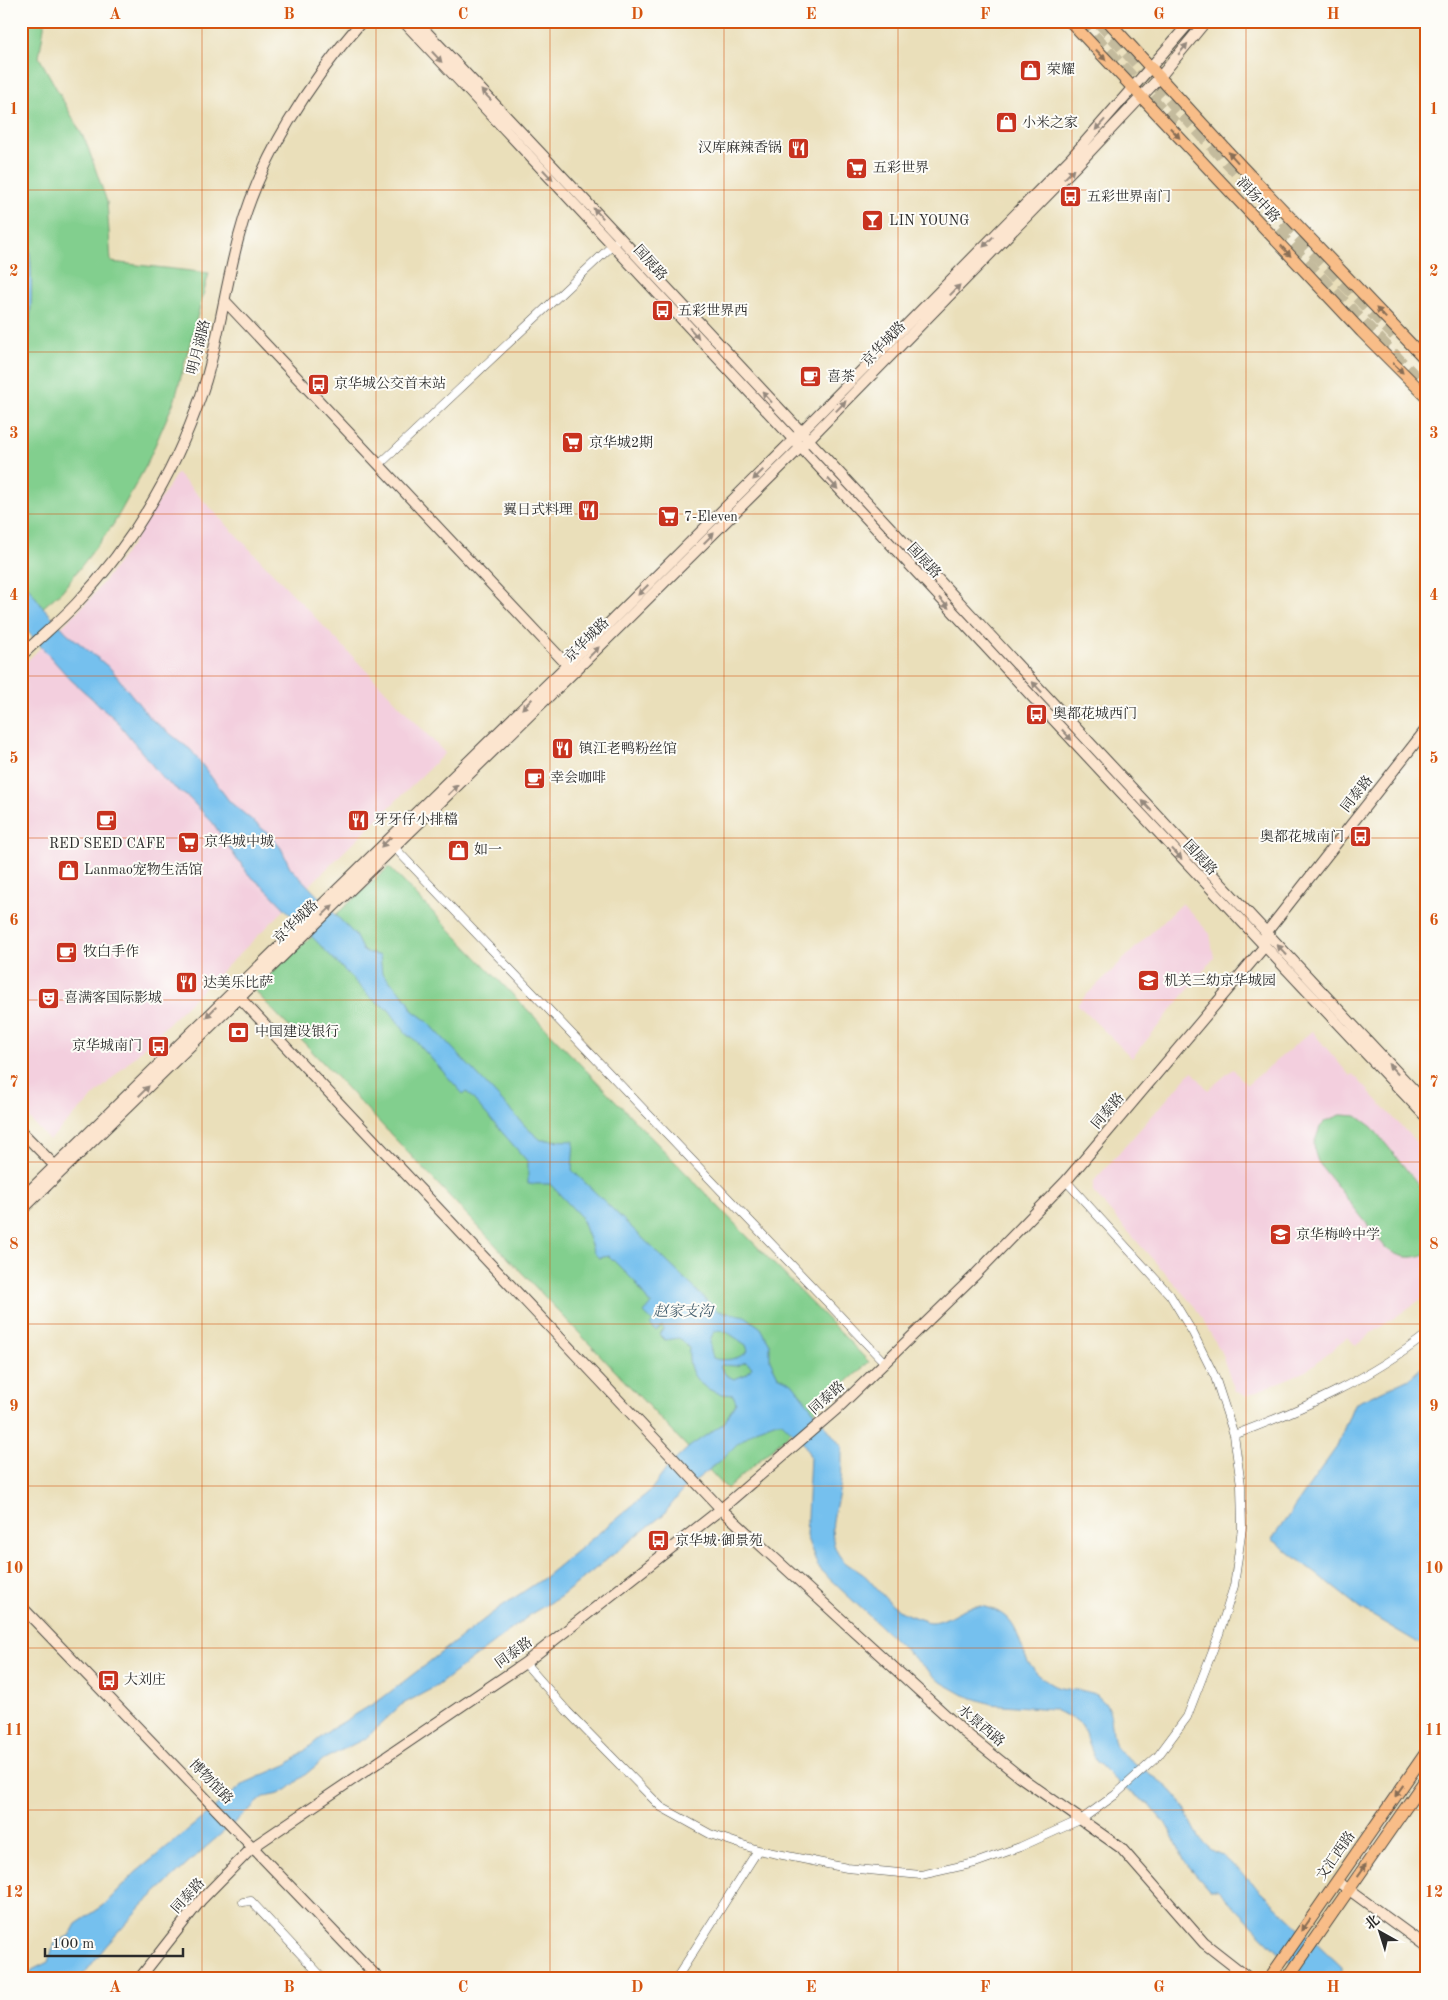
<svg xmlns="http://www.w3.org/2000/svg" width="1448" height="2000" viewBox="0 0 1448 2000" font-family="'Old Standard TT','Noto Serif SC',serif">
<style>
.built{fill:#f3cfde}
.green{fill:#82cf8e;stroke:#567d5c}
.water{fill:#74c0ee;stroke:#50768c;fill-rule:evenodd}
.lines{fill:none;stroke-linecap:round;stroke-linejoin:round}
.highway-tunnel{stroke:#c4bb9d;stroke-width:14;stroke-dasharray:14 7;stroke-linecap:butt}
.street-casing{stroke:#484640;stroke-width:9}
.secondary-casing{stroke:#484640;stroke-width:12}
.primary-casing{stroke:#484640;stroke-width:13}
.street{stroke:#fff;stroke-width:8}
.secondary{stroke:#fce5cf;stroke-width:10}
.primary{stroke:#f8bd88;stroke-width:11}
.oneway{fill:#94887d}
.oneway2{fill:#876d55}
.grid{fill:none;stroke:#d5540f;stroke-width:1;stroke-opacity:0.55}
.labels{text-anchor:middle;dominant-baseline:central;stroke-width:4;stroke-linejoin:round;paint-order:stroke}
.poi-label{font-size:14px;fill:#2b2b2b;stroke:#fdfcf7;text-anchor:start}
.street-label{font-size:14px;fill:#2b2b2b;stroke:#fdfcf7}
.water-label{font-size:15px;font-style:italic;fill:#455f6f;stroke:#fdfcf7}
.neatline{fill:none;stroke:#d5540f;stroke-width:2}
.grid-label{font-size:16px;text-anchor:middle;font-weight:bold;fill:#d5540f}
</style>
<rect width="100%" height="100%" fill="#fdfcf7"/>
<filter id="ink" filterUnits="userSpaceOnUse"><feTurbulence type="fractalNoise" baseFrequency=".02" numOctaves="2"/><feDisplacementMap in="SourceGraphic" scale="10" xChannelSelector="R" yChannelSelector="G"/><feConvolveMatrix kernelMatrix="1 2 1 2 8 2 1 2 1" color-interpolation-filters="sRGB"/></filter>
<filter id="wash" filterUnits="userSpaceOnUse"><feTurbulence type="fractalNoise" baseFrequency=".0096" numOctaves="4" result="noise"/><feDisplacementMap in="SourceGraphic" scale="20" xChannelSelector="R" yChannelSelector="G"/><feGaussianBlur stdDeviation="1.12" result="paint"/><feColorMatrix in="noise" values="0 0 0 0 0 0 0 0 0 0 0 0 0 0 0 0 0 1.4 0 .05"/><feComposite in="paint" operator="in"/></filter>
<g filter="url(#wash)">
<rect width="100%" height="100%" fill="#eadfba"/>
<path class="built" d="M177 473 445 753 49 1140 21 1110V667L90 599 130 547Z
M1182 903 1210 934 1214 958 1132 1058 1077 1004Z
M1312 1031 1350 1076 1353 1074 1427 1154V1295L1355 1345 1348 1337 1306 1371 1246 1396 1235 1391 1220 1350 1195 1307 1093 1192V1182L1192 1071 1208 1090 1233 1069 1247 1085Z"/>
<path class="green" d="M21 21H45L39 57 86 142 107 202 111 262 209 273 175 399 146 466 113 525 62 591 21 626Z
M389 867 869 1362 727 1489 253 989Z
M1341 1115 1357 1116 1372 1127 1427 1195V1253C1412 1260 1399 1258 1386 1248L1318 1162 1315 1153 1314 1144 1320 1127 1326 1121Z"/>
<path class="water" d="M21 210C38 256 32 333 21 381Z
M21 577 42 606 67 633 111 669 150 718 191 750 230 802 270 835 281 848 290 867 355 935 363 951 380 956 382 973 408 1000 412 1010 427 1021 527 1128 541 1140 574 1141 572 1170 718 1311 745 1316 761 1328 770 1344V1360L778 1376 792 1383 842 1447C842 1458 842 1470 841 1481 838 1506 823 1535 841 1558 849 1568 863 1571 870 1581 885 1598 894 1611 917 1618 921 1619 927 1622 931 1622 952 1622 965 1598 992 1609 1026 1622 1015 1654 1038 1674 1043 1679 1051 1685 1057 1687 1073 1692 1091 1687 1103 1701 1116 1715 1109 1735 1118 1750 1135 1766 1164 1780 1176 1796 1194 1818 1194 1845 1222 1855L1342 1967V1979H1306L1217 1889H1209L1185 1862 1169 1829 1150 1805 1121 1786 1096 1761 1082 1725 1074 1719 1052 1709 991 1704 964 1695 939 1681 819 1569 806 1536 810 1456 804 1444 782 1422H774L758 1428 737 1444 719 1462 683 1490 664 1514 590 1573 560 1597 534 1612 437 1686 401 1705 366 1738 324 1759 288 1789 279 1794 264 1797 206 1847 143 1905 106 1946 80 1979H29L32 1970 48 1962 54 1944 70 1935 76 1924 103 1906 135 1873 245 1783 288 1764 330 1730 381 1699 499 1608 544 1578 650 1491 668 1467 689 1447 724 1423 736 1402 733 1395C728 1394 723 1395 718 1393 696 1386 687 1370 689 1348L679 1338 665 1340 659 1334 664 1329 662 1326 656 1331 650 1325 653 1322 644 1313 652 1304 648 1302 636 1283 609 1256 599 1258 594 1253 580 1216 550 1184H528V1162L467 1092 463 1094 412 1037 408 1036 389 1010 372 999 268 891 247 873 241 862 238 861 213 823 189 798 164 780 116 720 70 679 21 624ZM720 1331 727 1332 746 1345 748 1351C741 1359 722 1362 713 1358 710 1348 708 1341 714 1332ZM746 1362 752 1367 747 1374 734 1379 726 1375 720 1367 722 1365 736 1366Z
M1427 1362V1648L1361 1609 1272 1539 1336 1448 1354 1404 1410 1378Z"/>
</g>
<g filter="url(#ink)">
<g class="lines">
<path class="highway-tunnel" d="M1079 21 1177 127
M1099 21 1233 168 1395 335
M1276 232 1418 381"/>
<defs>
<path id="street" d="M380 464 616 242
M394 847 885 1363
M1234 1435C1301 1410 1370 1379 1427 1334
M525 1663 567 1711 661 1807 710 1834 758 1850 847 1868 921 1875 975 1863 1020 1847 1082 1819 1115 1795 1158 1756 1187 1717 1219 1634 1234 1586 1242 1528 1241 1485 1234 1435 1215 1377 1193 1333 1170 1295 1066 1181
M243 1902 251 1901 324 1979
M676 1979 758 1850"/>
<path id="secondary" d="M403 21C746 385 1082 755 1427 1118
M416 21C756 379 1089 745 1427 1104
M225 301 572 670
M21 656C39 638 59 622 76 604 135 542 181 462 206 380 220 332 226 283 239 236 259 159 310 81 362 21
M239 997 721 1509 963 1731 1019 1776 1121 1848 1204 1943 1250 1979
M21 1131 59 1170
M21 1199 567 665 800 433 1071 158 1191 21
M21 1211 574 672 807 441 1079 163 1160 77 1206 21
M21 1606 379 1979
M1337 1881 1427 1947
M139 1979 201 1900 253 1847 525 1663 721 1509 838 1408 974 1276 1066 1181 1264 947 1266 933 1427 728"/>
<path id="primary" d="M1070 21 1362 332 1427 397
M1108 21 1242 167 1427 361
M1269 1979 1427 1751
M1287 1979 1427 1777"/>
</defs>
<use href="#street" class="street-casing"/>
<use href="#secondary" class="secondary-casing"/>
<use href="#primary" class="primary-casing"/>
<use href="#street" class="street"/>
<use href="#secondary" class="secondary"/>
<use href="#primary" class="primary"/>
</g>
<defs><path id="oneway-solid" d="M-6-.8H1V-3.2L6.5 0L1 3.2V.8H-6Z" transform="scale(1.25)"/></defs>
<g class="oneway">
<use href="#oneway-solid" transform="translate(1183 49) rotate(-50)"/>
<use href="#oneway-solid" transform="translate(437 57) rotate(47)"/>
<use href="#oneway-solid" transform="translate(486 95) rotate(-134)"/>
<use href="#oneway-solid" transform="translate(1100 125) rotate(132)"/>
<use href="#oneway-solid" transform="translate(1069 174) rotate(-46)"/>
<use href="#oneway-solid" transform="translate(548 175) rotate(47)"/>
<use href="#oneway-solid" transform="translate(598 213) rotate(-134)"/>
<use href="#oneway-solid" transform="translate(988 242) rotate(134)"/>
<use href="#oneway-solid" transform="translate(955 290) rotate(-46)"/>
<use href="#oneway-solid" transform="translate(694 333) rotate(48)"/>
<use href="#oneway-solid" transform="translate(767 397) rotate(-132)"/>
<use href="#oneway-solid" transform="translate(841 406) rotate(-46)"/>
<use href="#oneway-solid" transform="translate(758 475) rotate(135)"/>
<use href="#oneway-solid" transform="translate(833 484) rotate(47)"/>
<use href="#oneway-solid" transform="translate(709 538) rotate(-45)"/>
<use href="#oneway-solid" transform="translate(643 590) rotate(135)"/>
<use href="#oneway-solid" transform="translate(944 603) rotate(47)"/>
<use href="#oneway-solid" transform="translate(594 652) rotate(-45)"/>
<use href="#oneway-solid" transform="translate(1037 687) rotate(-133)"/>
<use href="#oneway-solid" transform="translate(527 704) rotate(136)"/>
<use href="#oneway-solid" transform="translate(1067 735) rotate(47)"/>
<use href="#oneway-solid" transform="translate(453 790) rotate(-44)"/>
<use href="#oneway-solid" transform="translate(1147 806) rotate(-133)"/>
<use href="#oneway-solid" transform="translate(386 842) rotate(136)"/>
<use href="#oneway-solid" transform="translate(1177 854) rotate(47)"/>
<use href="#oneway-solid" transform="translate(328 910) rotate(-44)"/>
<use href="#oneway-solid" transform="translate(1282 950) rotate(-133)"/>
<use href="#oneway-solid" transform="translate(211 1012) rotate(135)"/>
<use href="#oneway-solid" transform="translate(1393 1069) rotate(-133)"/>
<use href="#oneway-solid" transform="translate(144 1091) rotate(-45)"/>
</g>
<g class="oneway2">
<use href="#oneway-solid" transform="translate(1101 55) rotate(47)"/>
<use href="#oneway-solid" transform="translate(1175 133) rotate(47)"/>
<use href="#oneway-solid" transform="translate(1233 157) rotate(-132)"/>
<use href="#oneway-solid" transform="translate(1286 251) rotate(47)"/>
<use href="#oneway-solid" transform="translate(1381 313) rotate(-134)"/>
<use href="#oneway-solid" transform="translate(1398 368) rotate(45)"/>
<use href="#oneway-solid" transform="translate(1399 1791) rotate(125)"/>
<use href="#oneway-solid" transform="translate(1362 1870) rotate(-55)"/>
<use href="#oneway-solid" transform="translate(1306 1925) rotate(125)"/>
</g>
</g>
<path class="grid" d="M202 21V1979M376 21V1979M550 21V1979M724 21V1979M898 21V1979M1072 21V1979M1246 21V1979M21 190H1427M21 352H1427M21 514H1427M21 676H1427M21 838H1427M21 1000H1427M21 1162H1427M21 1324H1427M21 1486H1427M21 1648H1427M21 1810H1427"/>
<defs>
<symbol id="shop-square" viewBox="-11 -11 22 22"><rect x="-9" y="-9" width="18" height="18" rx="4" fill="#c8321e" stroke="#fdfcf7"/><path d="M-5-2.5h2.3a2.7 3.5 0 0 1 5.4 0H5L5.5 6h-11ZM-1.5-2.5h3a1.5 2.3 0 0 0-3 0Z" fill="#fff"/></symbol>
<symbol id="restaurant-square" viewBox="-11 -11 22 22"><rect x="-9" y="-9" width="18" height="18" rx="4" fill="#c8321e" stroke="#fdfcf7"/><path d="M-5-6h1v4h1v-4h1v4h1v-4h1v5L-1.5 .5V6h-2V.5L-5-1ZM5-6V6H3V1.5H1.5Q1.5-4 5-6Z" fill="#fff"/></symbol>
<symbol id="supermarket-square" viewBox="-11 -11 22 22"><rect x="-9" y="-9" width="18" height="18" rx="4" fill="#c8321e" stroke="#fdfcf7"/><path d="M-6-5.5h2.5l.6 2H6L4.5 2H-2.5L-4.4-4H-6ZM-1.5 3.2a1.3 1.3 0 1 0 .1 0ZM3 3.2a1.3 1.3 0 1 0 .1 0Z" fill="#fff"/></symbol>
<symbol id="bus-square" viewBox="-11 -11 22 22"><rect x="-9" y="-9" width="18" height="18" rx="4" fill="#c8321e" stroke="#fdfcf7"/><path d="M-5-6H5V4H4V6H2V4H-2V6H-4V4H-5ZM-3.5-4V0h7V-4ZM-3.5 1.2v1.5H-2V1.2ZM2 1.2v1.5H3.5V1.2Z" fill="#fff"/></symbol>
<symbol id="bar-square" viewBox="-11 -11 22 22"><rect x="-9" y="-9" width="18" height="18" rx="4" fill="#c8321e" stroke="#fdfcf7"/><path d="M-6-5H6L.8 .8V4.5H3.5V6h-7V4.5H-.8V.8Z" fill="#fff"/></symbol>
<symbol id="cafe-square" viewBox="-11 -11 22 22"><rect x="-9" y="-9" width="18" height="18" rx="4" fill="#c8321e" stroke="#fdfcf7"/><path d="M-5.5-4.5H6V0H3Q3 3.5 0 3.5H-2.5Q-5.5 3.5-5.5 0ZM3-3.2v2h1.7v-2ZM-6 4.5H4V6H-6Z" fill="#fff"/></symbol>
<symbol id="school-square" viewBox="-11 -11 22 22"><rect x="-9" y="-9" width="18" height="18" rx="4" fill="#c8321e" stroke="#fdfcf7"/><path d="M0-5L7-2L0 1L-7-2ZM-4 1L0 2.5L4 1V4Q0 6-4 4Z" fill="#fff"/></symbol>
<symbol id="theatre-square" viewBox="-11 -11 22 22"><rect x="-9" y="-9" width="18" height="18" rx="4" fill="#c8321e" stroke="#fdfcf7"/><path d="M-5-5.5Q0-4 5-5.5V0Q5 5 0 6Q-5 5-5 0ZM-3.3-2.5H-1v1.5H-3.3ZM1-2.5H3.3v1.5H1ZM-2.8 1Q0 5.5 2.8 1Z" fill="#fff"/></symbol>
<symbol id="bank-square" viewBox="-11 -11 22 22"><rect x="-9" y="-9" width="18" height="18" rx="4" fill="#c8321e" stroke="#fdfcf7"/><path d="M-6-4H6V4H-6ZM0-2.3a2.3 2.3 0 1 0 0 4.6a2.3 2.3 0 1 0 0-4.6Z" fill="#fff"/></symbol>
</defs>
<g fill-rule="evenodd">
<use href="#shop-square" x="1018" y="58" width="25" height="25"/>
<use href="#shop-square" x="994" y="110" width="25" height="25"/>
<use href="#restaurant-square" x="786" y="136" width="25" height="25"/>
<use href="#supermarket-square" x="844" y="156" width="25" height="25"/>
<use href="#bus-square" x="1058" y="184" width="25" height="25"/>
<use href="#bar-square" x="860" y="208" width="25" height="25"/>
<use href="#bus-square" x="650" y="298" width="25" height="25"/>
<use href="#cafe-square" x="798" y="364" width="25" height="25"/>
<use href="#bus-square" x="306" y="372" width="25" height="25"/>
<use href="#supermarket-square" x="560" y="430" width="25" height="25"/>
<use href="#restaurant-square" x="576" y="498" width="25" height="25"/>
<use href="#supermarket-square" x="656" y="504" width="25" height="25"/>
<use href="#bus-square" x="1024" y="702" width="25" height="25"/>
<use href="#restaurant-square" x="550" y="736" width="25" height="25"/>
<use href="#cafe-square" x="522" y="766" width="25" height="25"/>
<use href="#restaurant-square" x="346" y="808" width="25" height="25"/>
<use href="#cafe-square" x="94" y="808" width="25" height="25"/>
<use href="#bus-square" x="1348" y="824" width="25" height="25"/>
<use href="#supermarket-square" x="176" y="830" width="25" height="25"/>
<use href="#shop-square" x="446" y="838" width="25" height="25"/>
<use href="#shop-square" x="56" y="858" width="25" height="25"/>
<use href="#cafe-square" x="54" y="940" width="25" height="25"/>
<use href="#school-square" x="1136" y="968" width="25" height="25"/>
<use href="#restaurant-square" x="174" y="970" width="25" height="25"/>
<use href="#theatre-square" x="36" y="986" width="25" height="25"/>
<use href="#bank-square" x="226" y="1020" width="25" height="25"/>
<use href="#bus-square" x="146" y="1034" width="25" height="25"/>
<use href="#school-square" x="1268" y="1222" width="25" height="25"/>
<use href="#bus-square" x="646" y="1528" width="25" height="25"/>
<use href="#bus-square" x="96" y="1668" width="25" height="25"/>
</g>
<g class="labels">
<g class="poi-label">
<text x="1047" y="70">荣耀</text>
<text x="1022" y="123">小米之家</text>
<text x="782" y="148" text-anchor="end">汉库麻辣香锅</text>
<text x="873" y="168">五彩世界</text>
<text x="1087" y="197">五彩世界南门</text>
<text x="889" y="221">LIN YOUNG</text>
<text x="678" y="311">五彩世界西</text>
<text x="827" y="377">喜茶</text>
<text x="334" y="384">京华城公交首末站</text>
<text x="589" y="443">京华城2期</text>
<text x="573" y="510" text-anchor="end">翼日式料理</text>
<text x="684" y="517">7-Eleven</text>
<text x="1053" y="714">奥都花城西门</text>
<text x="579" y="749">镇江老鸭粉丝馆</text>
<text x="550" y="778">幸会咖啡</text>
<text x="374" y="820">牙牙仔小排檔</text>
<text x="1344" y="837" text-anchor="end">奥都花城南门</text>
<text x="204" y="842">京华城中城</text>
<text x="107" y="844" text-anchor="middle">RED SEED CAFE</text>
<text x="474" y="850">如一</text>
<text x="84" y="870">Lanmao宠物生活馆</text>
<text x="83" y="952">牧白手作</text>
<text x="1164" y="981">机关三幼京华城园</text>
<text x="203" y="983">达美乐比萨</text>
<text x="64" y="998">喜满客国际影城</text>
<text x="255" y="1032">中国建设银行</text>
<text x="142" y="1046" text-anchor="end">京华城南门</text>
<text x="1296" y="1235">京华梅岭中学</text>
<text x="675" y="1541">京华城·御景苑</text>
<text x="124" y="1680">大刘庄</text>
</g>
<g class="street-label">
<text transform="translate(1258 200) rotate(47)">润扬中路</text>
<text transform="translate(650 263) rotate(48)">国展路</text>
<text transform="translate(884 344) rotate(-46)">京华城路</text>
<text transform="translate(199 347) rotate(-76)">明月湖路</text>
<text transform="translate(924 561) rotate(47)">国展路</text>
<text transform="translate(587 640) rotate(-45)">京华城路</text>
<text transform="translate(1357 794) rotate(-52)">同泰路</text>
<text transform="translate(1200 858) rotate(47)">国展路</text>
<text transform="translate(296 922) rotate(-44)">京华城路</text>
<text transform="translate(1108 1111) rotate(-50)">同泰路</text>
<text transform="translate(827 1398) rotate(-42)">同泰路</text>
<text transform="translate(514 1653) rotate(-36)">同泰路</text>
<text transform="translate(981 1726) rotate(40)">水景西路</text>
<text transform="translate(211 1782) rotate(46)">博物馆路</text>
<text transform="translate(1336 1856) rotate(-55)">文汇西路</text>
<text transform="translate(188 1896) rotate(-48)">同泰路</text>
</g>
<g class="water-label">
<text x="683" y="1312">赵家支沟</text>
</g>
</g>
<rect width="1448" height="2000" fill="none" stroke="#fdfcf7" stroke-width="55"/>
<g transform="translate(1380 1932) rotate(321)" stroke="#fdfcf7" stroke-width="4" paint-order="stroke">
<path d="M0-4L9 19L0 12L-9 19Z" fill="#2b2b2b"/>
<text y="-8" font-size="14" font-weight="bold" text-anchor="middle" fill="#2b2b2b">北</text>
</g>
<path d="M45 1948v8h138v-8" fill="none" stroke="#2b2b2b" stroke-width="2.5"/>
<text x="52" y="1948" font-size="15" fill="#2b2b2b" stroke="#fdfcf7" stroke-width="4" paint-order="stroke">100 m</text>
<rect x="28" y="28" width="1392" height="1944" class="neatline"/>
<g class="grid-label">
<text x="115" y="19">A</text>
<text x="289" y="19">B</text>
<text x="463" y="19">C</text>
<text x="637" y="19">D</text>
<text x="811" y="19">E</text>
<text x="985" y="19">F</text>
<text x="1159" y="19">G</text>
<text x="1333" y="19">H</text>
<text x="14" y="114">1</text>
<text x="1434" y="114">1</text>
<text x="14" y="276">2</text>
<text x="1434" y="276">2</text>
<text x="14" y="438">3</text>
<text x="1434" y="438">3</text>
<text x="14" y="600">4</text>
<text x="1434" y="600">4</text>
<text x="14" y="763">5</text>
<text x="1434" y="763">5</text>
<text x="14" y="925">6</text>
<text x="1434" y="925">6</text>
<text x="14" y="1087">7</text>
<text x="1434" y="1087">7</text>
<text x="14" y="1249">8</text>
<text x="1434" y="1249">8</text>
<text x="14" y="1411">9</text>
<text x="1434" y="1411">9</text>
<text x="14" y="1573">10</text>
<text x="1434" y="1573">10</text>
<text x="14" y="1735">11</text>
<text x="1434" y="1735">11</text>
<text x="14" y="1897">12</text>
<text x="1434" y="1897">12</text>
<text x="115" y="1992">A</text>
<text x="289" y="1992">B</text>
<text x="463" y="1992">C</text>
<text x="637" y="1992">D</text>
<text x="811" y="1992">E</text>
<text x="985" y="1992">F</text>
<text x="1159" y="1992">G</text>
<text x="1333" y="1992">H</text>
</g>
</svg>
